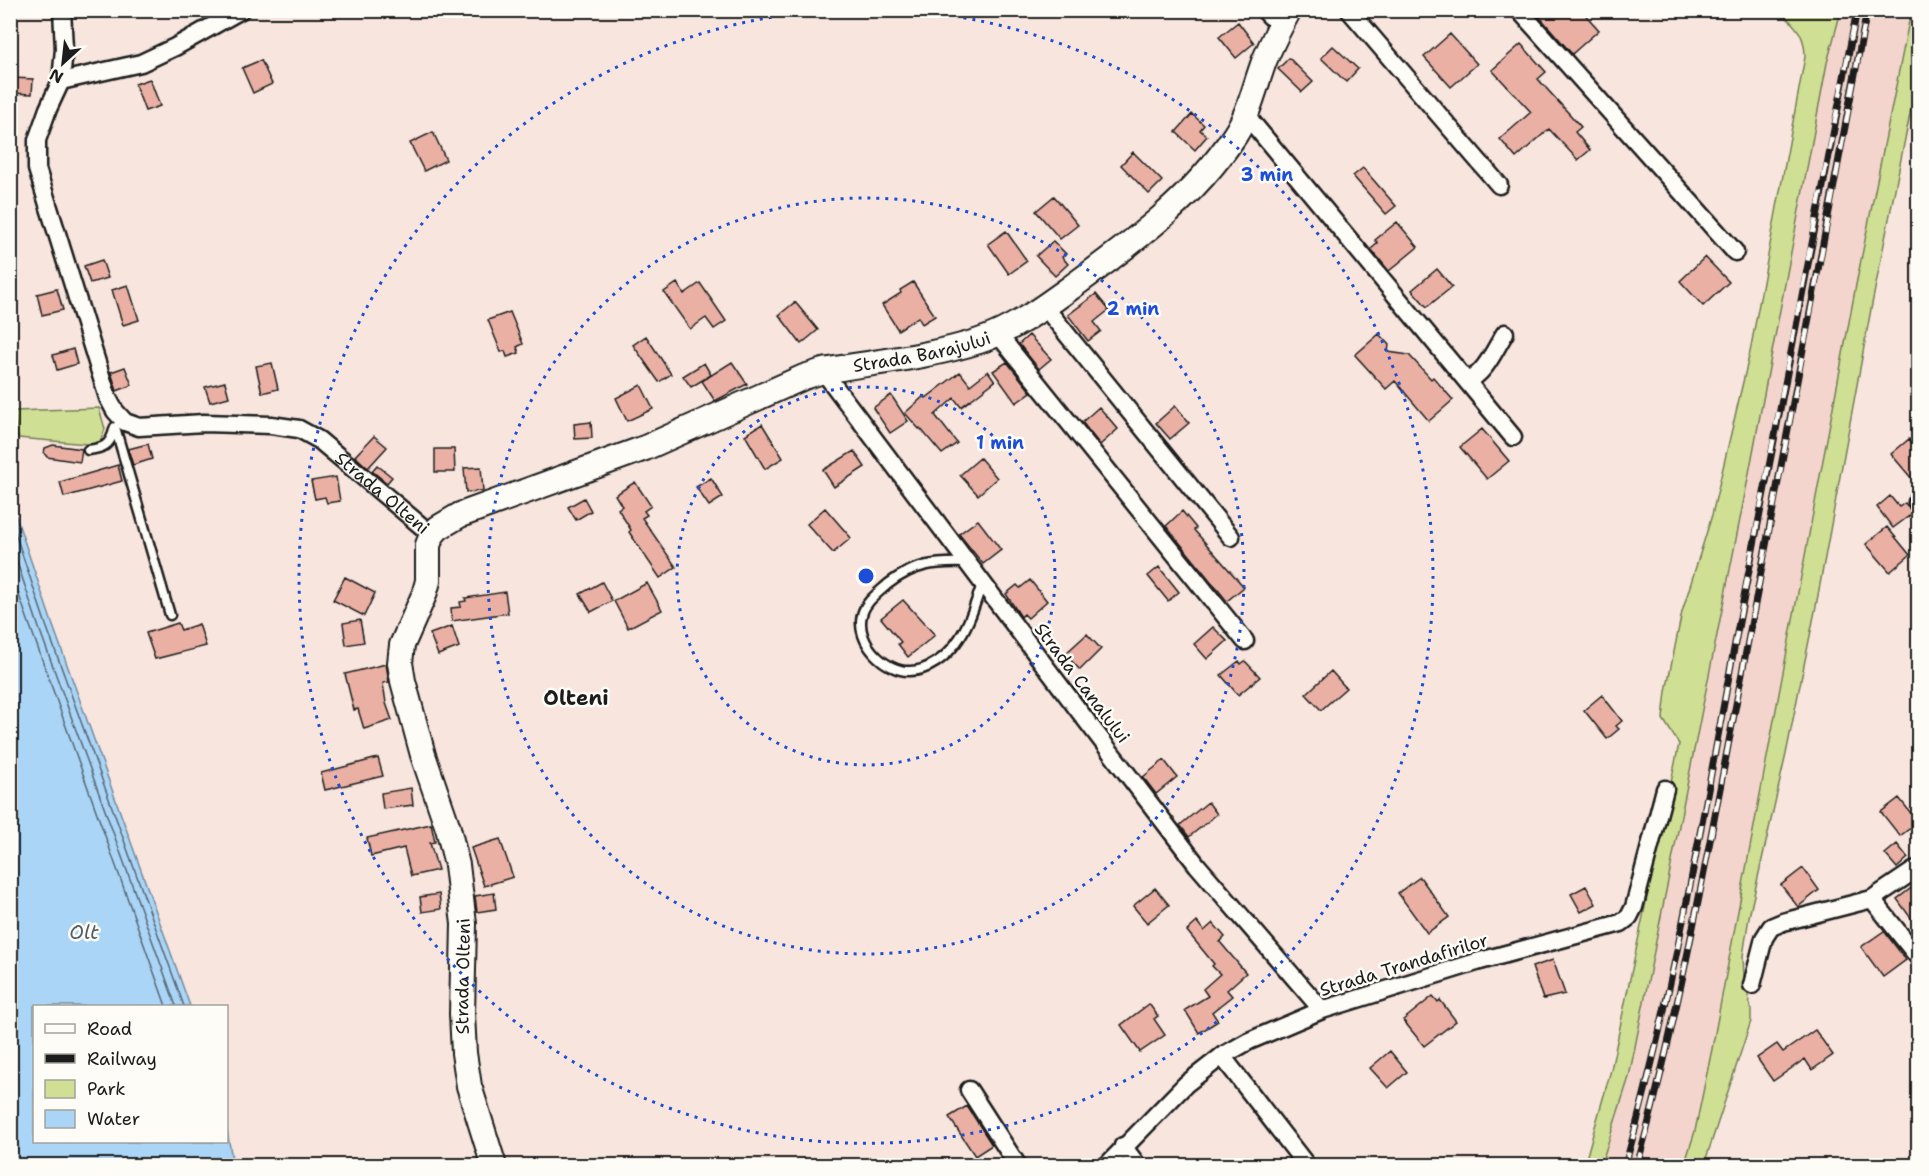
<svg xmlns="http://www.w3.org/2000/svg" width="1929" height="1176" viewBox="0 0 1929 1176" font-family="'Shantell Sans',sans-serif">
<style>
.built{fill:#f3d5cd}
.green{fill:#cfdf93;stroke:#767e58;stroke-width:1.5}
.water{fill:#abd5f6;stroke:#728b9f;stroke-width:1.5}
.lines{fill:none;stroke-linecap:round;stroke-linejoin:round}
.shore{stroke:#556673;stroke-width:1.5}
.building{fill:#eab0a4;stroke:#1c1c1c;stroke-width:1.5}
.lane-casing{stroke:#1c1c1c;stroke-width:13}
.street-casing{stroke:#1c1c1c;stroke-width:21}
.secondary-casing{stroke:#1c1c1c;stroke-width:28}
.lane{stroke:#fdfcf7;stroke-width:8}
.street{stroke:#fdfcf7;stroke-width:16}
.secondary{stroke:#fdfcf7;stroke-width:24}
.rail-casing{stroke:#1c1c1c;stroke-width:7}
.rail{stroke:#fdfcf7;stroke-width:4.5;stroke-dasharray:14;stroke-linecap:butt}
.ring{fill:none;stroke:#1d4ed8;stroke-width:3;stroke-dasharray:3 6}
.labels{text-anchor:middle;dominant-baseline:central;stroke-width:5;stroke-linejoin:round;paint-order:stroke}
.street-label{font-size:18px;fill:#1c1c1c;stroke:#fdfcf7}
.water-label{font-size:20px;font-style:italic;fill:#4e5d68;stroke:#fdfcf7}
.quarter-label{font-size:21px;font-weight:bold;fill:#1c1c1c;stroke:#fdfcf7}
.centre{fill:#1d4ed8;stroke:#fdfcf7;stroke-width:3}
.ring-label{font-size:18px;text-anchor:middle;font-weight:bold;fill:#1d4ed8;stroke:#fdfcf7;stroke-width:5;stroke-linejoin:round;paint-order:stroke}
</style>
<rect width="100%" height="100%" fill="#f7e5de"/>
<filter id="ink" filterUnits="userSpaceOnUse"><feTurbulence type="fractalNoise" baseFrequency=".0167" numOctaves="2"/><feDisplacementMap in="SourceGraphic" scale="12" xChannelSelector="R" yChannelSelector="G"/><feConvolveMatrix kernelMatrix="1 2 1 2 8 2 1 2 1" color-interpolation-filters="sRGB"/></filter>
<g filter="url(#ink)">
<path class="built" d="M1841 11H1911L1856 285 1712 1049 1695 1131 1684 1165 1601 1166 1629 1077 1746 489 1827 63Z"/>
<path class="green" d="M1780 11H1841L1827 63 1746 489 1629 1077 1601 1165 1584 1166 1611 1070 1679 744 1663 719 1666 691 1682 612 1712 515 1750 352 1805 57C1805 33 1796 27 1780 11Z
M1911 11H1918V74L1871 309 1816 606 1786 754 1749 917 1743 956 1744 977 1751 1009V1021L1704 1165 1684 1166 1695 1131 1712 1049 1856 285Z
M99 408 105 429 99 445 18 438 14 411Z"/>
<path class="water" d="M10 499 52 623 190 1006H34V1142H226L227 1130 233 1165H11Z"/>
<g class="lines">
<path class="shore" d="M10 518 46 625 184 1006
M10 541 39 628 176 1006
M10 570 166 1006"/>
</g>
<path class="building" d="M1545 10H1581L1599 30 1572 54 1539 16Z
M1238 22 1254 43 1236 58 1219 37Z
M1450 34 1477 64 1451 87 1424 57Z
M1521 44 1546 72 1538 79 1581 127 1575 132 1590 150 1578 160 1549 129 1516 158 1500 139 1531 112 1492 70Z
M1333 46 1358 69 1346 82 1321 58Z
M1289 58 1313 82 1302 92 1278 69Z
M261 60 272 84 253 93 242 68Z
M12 78 33 79 32 94 11 93Z
M150 79 160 106 145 111 135 84Z
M1192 114 1204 125 1200 130 1207 136 1195 150 1176 132Z
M433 132 446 160 424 171 410 143Z
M1133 152 1162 181 1149 194 1121 165Z
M1363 168 1396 206 1386 214 1353 176Z
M1054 196 1078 225 1060 239 1036 211Z
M1397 222 1418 247 1389 271 1371 249 1378 243 1375 240Z
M1006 231 1027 261 1009 274 988 244Z
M1053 241 1066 254 1062 257 1068 264 1055 276 1036 256Z
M1705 257 1729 282 1703 306 1680 281Z
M102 260 108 278 90 283 84 266Z
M1437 269 1452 287 1427 307 1412 290Z
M913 282 935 316 922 324 918 317 898 330 882 305 901 293 900 290Z
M677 283 684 294 700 283 726 321 714 329 706 318 690 329 664 292Z
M128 285 139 320 123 325 112 290Z
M57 289 63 310 42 315 37 294Z
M1096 294 1109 310 1094 322 1101 331 1088 341 1068 315Z
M795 302 818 330 801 344 779 315Z
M510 312 523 344 517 347 519 353 507 357 505 351 501 352 488 320Z
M1379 334 1389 345 1388 352 1409 355 1431 379 1433 377 1453 400 1429 421 1395 381 1386 389 1355 355Z
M1029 335 1051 359 1039 369 1019 344Z
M646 336 671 374 659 382 633 345Z
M73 349 77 364 57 370 53 355Z
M732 362 747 384 715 401 702 381Z
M1007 362 1031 392 1016 403 993 371Z
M272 363 278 389 262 393 256 366Z
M704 363 711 375 691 387 683 376Z
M125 367 132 385 117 391 111 372Z
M988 371 995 381 977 395 961 407 954 398 935 415 957 443 942 454 920 428 919 429 905 413 924 396 926 398 960 372 970 385Z
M225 382 229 397 210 402 205 387Z
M641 385 653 409 627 421 616 398Z
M891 395 908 421 890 433 873 408Z
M1175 406 1189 423 1170 439 1156 423Z
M1099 407 1118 429 1100 445 1082 422Z
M591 422 592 438 575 439 574 424Z
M762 424 783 458 765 469 745 435Z
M1482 429 1509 461 1487 479 1460 447Z
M374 436 387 447 368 468 355 456Z
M1909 439 1918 450V486L1891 454Z
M148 444 152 459 133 465 128 449Z
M53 445 82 449 80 462 47 457 44 453 45 448Z
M435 449H454L455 472H435Z
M854 451 865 467 834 487 823 470Z
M980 458 997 478 978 495 960 475Z
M118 465 122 481 64 497 60 482Z
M377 465 392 477 387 483 372 471Z
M481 467 483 491 466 492 464 468Z
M336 477 340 501 327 503 325 497 315 499 311 481Z
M711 478 723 497 709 506 696 487Z
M635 482 651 506 644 511 647 515 642 518 676 567 660 578 629 532 631 530 618 509 622 506 615 495Z
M1890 496 1899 507 1905 503 1913 513 1893 528 1877 507Z
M584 498 591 511 576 520 568 507Z
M825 508 851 538 833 553 807 524Z
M1182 511 1196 528 1194 530 1244 587 1227 601 1166 526Z
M978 520 1001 550 983 564 959 534Z
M1887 527 1910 555 1890 572 1866 544Z
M1159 567 1179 592 1168 601 1148 576Z
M345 577 375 593 364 616 333 600Z
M1030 580 1047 601 1028 618 1024 614 1021 617 1006 594 1017 585 1020 588Z
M602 582 612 601 591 612 580 594Z
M647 583 662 610 628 628 614 601Z
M505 592 508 613 452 621 451 608 461 607 460 602 466 601 465 598Z
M903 600 935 635 908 657 898 644 901 642 881 618Z
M360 620 364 642 346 645 343 623Z
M178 623 181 630 199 624 206 646 155 659 146 633Z
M452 626 459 647 438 655 430 634Z
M1213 627 1227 641 1207 659 1194 644Z
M1087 634 1101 649 1080 670 1065 654Z
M1239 661 1241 664 1245 661 1260 677 1238 695 1221 675Z
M386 664 389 682 383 683 386 703 392 720 364 729 358 709 354 710 345 674Z
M1331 671 1346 688 1321 710 1306 694Z
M1602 695 1622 721 1616 726 1619 729 1607 739 1584 710Z
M378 758 383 776 325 790 321 773Z
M1164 760 1177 777 1156 794 1143 777Z
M411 788 413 805 383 809 381 793Z
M1899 798 1918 822 1900 836 1881 812Z
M1208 802 1217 814 1189 837 1180 825Z
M431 824 435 842 430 843 438 870 411 876 404 848 371 856 367 838Z
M500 839 513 877 484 886 471 848Z
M1897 844 1908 858 1897 868 1885 854Z
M1803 868 1819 890 1798 907 1781 885Z
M1420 877 1449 917 1427 933 1398 893Z
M1918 883V928L1897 899Z
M1586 886 1596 904 1581 912 1571 894Z
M1155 888 1169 905 1147 923 1133 906Z
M494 893 496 909 477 912 475 896Z
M439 894 441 909 422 912 420 897Z
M1197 922 1204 931 1213 923 1225 937 1220 942 1246 973 1227 990 1232 996 1212 1012 1218 1021 1199 1033 1185 1010 1208 996 1203 989 1220 974 1212 966 1214 964 1187 931Z
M1884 931 1906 960 1883 977 1861 947Z
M1553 960 1565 994 1543 999 1532 967Z
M1433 996 1438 1002 1440 1000 1456 1021 1424 1046 1403 1020Z
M1149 1004 1158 1016 1154 1019 1165 1035 1140 1052 1121 1025Z
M1815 1030 1833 1055 1812 1070 1805 1059 1773 1081 1757 1058 1777 1044 1783 1052Z
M1390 1051 1407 1072 1388 1088 1370 1068Z
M967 1106 992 1145 975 1156 949 1117Z"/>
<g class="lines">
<defs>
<path id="lane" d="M115 427 170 615
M88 450C103 448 110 446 114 430
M966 563C934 562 914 564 888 584 878 593 865 602 862 615 855 642 885 672 910 671 928 671 946 657 956 643 969 626 975 604 982 584"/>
<g id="street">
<path id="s1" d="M62 10 64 49 61 81 48 109 37 140V169L108 398 115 411 125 422 139 427 204 423 271 425 299 429 319 440 432 535"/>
<path d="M1264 10 1281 27"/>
<path d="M1349 10 1499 185"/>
<path d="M1519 10 1735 252"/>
<path d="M61 81 141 63 175 47 241 10"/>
<path d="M1246 115 1513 437"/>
<path d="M1044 306 1231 537"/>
<path d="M997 333 1245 641"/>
<path d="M823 371 1079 711 1197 865 1322 1010"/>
<path d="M1467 381C1485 374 1495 349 1505 333"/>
<path d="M1917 502 1918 504"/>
<path d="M1872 899 1918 957"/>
<path d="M1752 985 1764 938 1771 927 1783 922 1872 899 1918 868"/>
<path d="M1222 1056 1307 1166"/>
<path d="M969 1090 1018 1166"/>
<path d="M1123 1146 1138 1166"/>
<path d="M1106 1166 1186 1084 1222 1056 1249 1041 1322 1010 1480 961 1621 923 1629 917 1634 907 1665 789"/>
</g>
<g id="secondary">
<path id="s2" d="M494 1166 469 1086 464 1053 462 1014 464 924 457 865 448 828 423 755 403 681 400 663 402 645 424 595 428 581V545L432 535 438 528 460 515 645 448 804 377 823 371C874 362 929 357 979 341 1013 330 1044 307 1073 286 1132 243 1194 198 1235 135 1250 112 1255 85 1265 59 1272 43 1280 26 1289 10"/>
</g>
</defs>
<use href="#lane" class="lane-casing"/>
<use href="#street" class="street-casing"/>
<use href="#secondary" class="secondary-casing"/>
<use href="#lane" class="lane"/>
<use href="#street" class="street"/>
<use href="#secondary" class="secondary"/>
<defs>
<path id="rail" d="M1625 1166C1674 993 1703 815 1736 638 1775 429 1815 220 1857 10
M1637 1166C1682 1004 1710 838 1742 673 1784 452 1826 231 1867 10"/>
</defs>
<use href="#rail" class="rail-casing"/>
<use href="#rail" class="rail"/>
</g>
</g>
<g class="ring">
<circle cx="866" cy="576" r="189"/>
<circle cx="866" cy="576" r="378"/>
<path d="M910 11A567 567 0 1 1 822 11"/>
</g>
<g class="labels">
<g class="street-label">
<text stroke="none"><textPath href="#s2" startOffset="1176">Strada Barajului</textPath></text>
<text stroke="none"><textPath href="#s1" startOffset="714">Strada Olteni</textPath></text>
<text transform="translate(1082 683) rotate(53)">Strada Canalului</text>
<text transform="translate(1404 965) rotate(-17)">Strada Trandafirilor</text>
<text stroke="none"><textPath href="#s2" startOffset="194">Strada Olteni</textPath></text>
</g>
<g class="water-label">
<text x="84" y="932">Olt</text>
</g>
<g class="quarter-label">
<text x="576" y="698">Olteni</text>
</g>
</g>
<circle cx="866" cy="576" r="9" class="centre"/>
<g class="ring-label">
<text x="1267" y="181">3 min</text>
<text x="1133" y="315">2 min</text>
<text x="1000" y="449">1 min</text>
</g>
<rect width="1929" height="1176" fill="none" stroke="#fdfcf7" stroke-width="36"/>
<rect x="18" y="18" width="1893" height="1140" fill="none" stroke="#1c1c1c" stroke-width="2" filter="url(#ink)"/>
<rect x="33" y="1005" width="195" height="138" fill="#fdfcf7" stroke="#a3a29f" stroke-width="1.5"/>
<rect x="45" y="1024" width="30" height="9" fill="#fdfcf7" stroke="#a3a29f" stroke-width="1.5"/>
<text x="87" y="1035" font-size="18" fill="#1c1c1c">Road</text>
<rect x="45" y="1054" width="30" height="9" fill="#1c1c1c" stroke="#a3a29f" stroke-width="1.5"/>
<text x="87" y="1065" font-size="18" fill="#1c1c1c">Railway</text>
<rect x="45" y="1080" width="30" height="18" fill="#cfdf93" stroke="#a3a29f" stroke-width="1.5"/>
<text x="87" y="1095" font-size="18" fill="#1c1c1c">Park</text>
<rect x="45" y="1110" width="30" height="18" fill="#abd5f6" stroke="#a3a29f" stroke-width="1.5"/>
<text x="87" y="1125" font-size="18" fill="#1c1c1c">Water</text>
<g transform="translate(63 63) rotate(207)" stroke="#fdfcf7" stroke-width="4.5" paint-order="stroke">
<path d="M0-4.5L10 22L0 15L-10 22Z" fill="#1c1c1c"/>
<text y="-9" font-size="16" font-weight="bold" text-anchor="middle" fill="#1c1c1c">N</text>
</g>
</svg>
